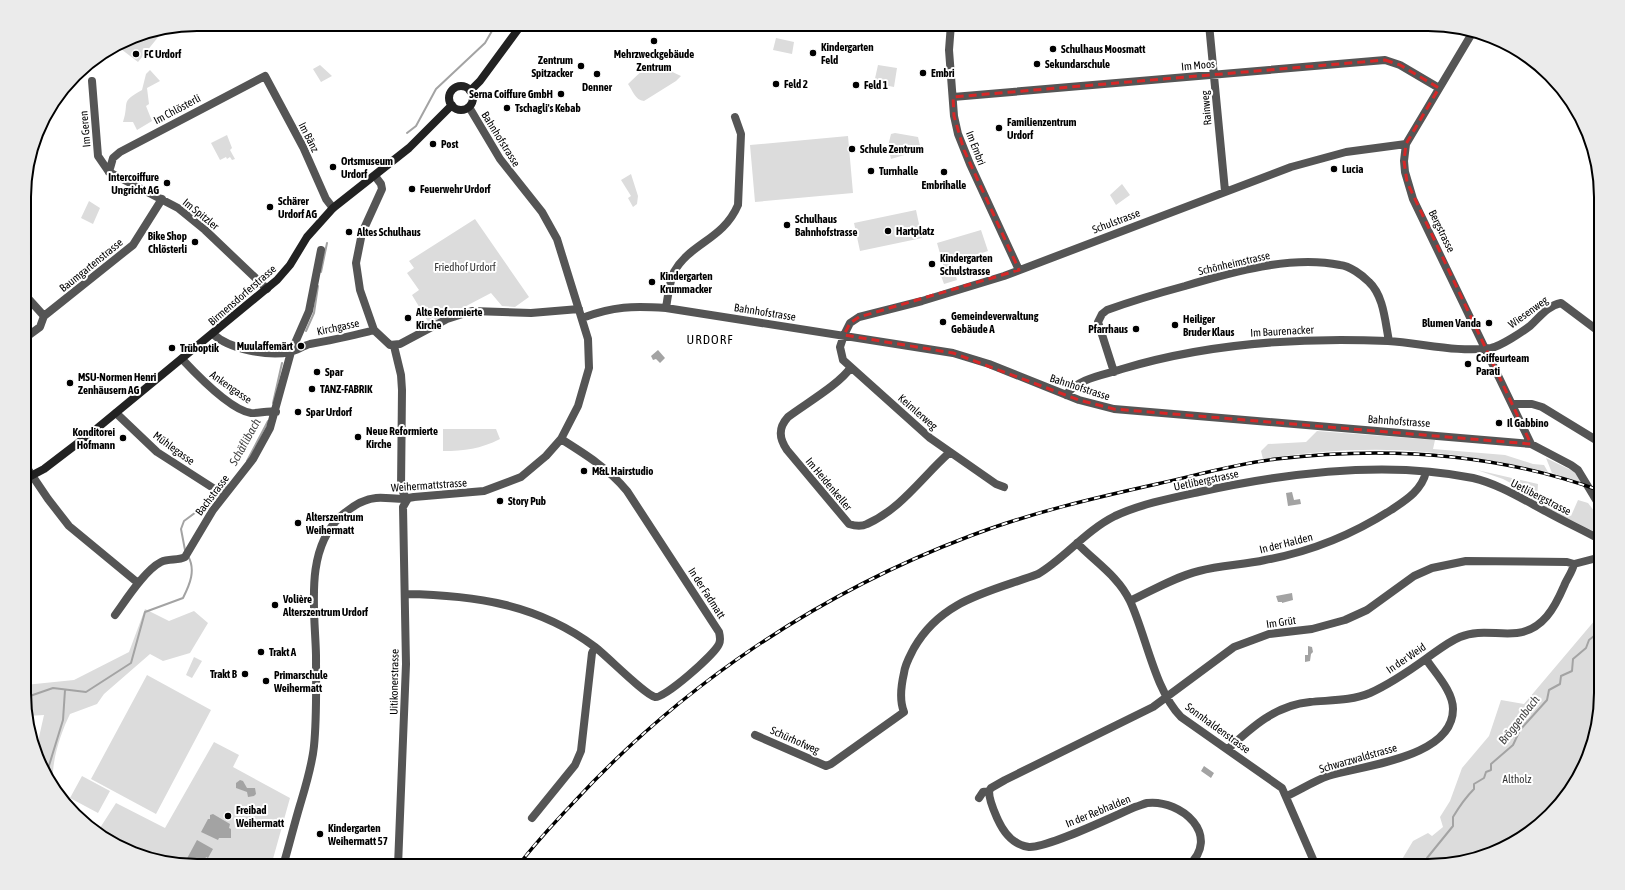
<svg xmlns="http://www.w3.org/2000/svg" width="1625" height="890" viewBox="0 0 1625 890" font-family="'Asap Condensed',sans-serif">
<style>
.green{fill:#dcdcdc}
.water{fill:#a3a3a3}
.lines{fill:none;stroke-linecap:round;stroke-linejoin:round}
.stream{stroke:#a3a3a3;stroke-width:2}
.street{stroke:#555;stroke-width:8}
.secondary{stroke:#222;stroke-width:8}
.rail-casing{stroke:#000;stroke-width:3.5}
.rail{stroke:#fff;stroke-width:2;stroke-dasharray:6;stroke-linecap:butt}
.marked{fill:none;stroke:#d62828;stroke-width:3;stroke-dasharray:8 5;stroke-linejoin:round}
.poi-dot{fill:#000;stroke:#fff;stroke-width:1.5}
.labels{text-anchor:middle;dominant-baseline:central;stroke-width:4;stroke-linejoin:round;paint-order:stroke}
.poi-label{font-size:11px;font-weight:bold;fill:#000;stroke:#fff;text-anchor:start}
.street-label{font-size:11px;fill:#000;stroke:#fff}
.park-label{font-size:11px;fill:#333;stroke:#fff}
.water-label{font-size:12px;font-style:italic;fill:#444;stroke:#fff}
.quarter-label{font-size:13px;letter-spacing:1px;fill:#000;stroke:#fff}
.rim{fill:none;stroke:#000;stroke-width:2}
</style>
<rect width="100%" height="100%" fill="#fff"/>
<path class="green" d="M163 31 138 62 117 46 131 37Z
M776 38 794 42 792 54 773 50Z
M651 62 681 76 676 81 644 101C635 100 633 91 628 84Z
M320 65 332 76 321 82 313 69Z
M878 65 897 68 894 87 874 83Z
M150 70 160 81 147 88 149 104 146 106 152 121 137 130 133 122H123C130 101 119 103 142 90L146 74Z
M895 133 918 137 921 150 891 159 888 146 891 134Z
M227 135 232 148 230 150 235 159 232 160 230 157 227 159 226 157 220 160 211 143Z
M848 136 853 193 755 202 750 145Z
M631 174 638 196 637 204 633 207 628 198 631 196 621 180Z
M1122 184 1130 195 1116 205 1110 195Z
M89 201 100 208 93 224 81 218Z
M916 210 922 238 860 251 854 223Z
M475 219 529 297 515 307 502 306 491 293 430 325 412 295 419 290 407 273 414 268 409 261Z
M981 230 988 251 952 263 957 280 944 284 940 273 945 271 937 243Z
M443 429H496L500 439C480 449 465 451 443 451Z
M1317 431 1435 440 1433 449 1505 455 1533 464 1544 465 1548 472C1507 463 1466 455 1424 452 1371 447 1317 451 1263 459L1261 451 1268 444 1306 442Z
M1546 458 1575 472 1582 483 1552 473Z
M1477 470 1538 484 1537 498 1571 516 1578 500 1588 503 1595 512 1601 515V535L1531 500 1530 493 1503 479Z
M145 609 169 621 194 611 208 623 190 653 163 661 150 654 104 694 97 704 70 714C60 734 49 768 54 790L37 746 44 715 26 716 25 685 74 680 129 652Z
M1601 613V704L1578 779 1551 815 1515 843 1439 866H1398L1413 841 1428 833 1432 836 1443 827 1440 817 1450 801 1462 768 1489 736 1501 700 1524 704Z
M194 657 202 661 192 678 186 675Z
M147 675 211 710 156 814 91 779Z
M214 742 239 755 233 767 290 798 271 866C214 866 143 873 98 831L116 803 165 828Z
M82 776 110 791 98 813 70 798Z"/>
<path class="water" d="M658 350 665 358 660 363 656 359 653 360 651 356Z
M1292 492 1294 500 1300 499 1301 504 1288 506 1286 493Z
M1292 593 1293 600 1282 603V602H1278L1276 596Z
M1308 646 1312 647 1313 652 1311 654 1310 661 1305 662V655H1308Z
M1204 766 1214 773 1211 778 1201 771Z
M240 780 243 781 247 788H255L256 794 254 796 248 797 247 792 236 788V783Z
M213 814 230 824 229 828 231 829V838H219L218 840 201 832 208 819H210V815Z
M197 840 213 849 208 858 206 857 202 866 184 864Z"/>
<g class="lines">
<path class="stream" d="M407 133 416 126 436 89 485 43 496 24
M321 272 327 243
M306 331 314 313 318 286
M273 403 282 363
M247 461 268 421
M222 492 228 485
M185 550 181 529 184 521 219 495
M25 695 27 697 53 688 86 692 131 663 145 612 183 598C190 584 196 570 188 556
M47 772 63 720 65 690
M1424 866 1427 858 1453 826V817C1459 807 1466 797 1474 789V784L1484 778 1486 772 1491 770V764L1513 745 1520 730 1547 700 1549 690 1560 684 1561 676 1572 671 1573 659 1586 648 1589 640 1594 636 1601 627"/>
<path class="street" d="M951 24 949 50 954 116 958 134 970 164 1019 270
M1209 24 1225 191
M1474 30 1406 144 1404 161 1405 172 1413 199 1531 444
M92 81 98 156 109 172 178 208 205 230 267 289
M953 97 1385 60 1400 65 1439 88
M1576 112H1577
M109 172 113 158 120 152 265 76 303 147 326 199 333 208
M375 176 381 184 382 189 362 233 356 263 360 290 374 330 390 345 400 344 447 319 472 311 531 313 579 309
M25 295 44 316
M666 308C668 296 669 283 674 272 690 243 723 240 738 205L741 134 735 117
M582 318C614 306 633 306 666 308L953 353 989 364 1079 400 1114 409 1531 444 1571 465 1578 470 1601 508
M213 334C229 349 269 357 290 352 297 350 303 346 310 344 332 340 353 336 374 330
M25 338 40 327 44 316 133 245 162 199
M394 346 401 375 402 390 401 488 407 500
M182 359C196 374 231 410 251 413 259 414 267 410 276 412
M851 367C840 384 805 404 788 417 778 428 779 438 787 450L849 524C855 526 861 527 867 524 901 509 923 476 949 453
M1114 372 1098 322 1102 314 1107 310C1132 301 1159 293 1185 286 1232 272 1291 255 1340 265 1350 266 1362 275 1369 282 1384 296 1385 322 1389 341
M1066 395C1078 378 1104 375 1122 369 1209 343 1298 337 1388 341 1421 343 1459 353 1491 348 1501 346 1522 332 1530 326 1540 317 1547 306 1561 303L1601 333
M1513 404H1532L1542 407 1601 443
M116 413 157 452 224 495
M25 465 48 499 69 526 138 583
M1004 487 996 484 930 438 843 360 840 347 844 335 850 323 859 317 922 301 1004 276 1291 167 1346 152 1406 144
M1077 543C1095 562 1118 576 1130 601 1146 635 1155 691 1181 717L1282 788 1316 866
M405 594C474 595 538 604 595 647 607 656 644 694 655 697 664 699 715 654 719 644 721 640 720 636 719 632L627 491C609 469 585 454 561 439
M1130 601C1153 590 1175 577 1199 571 1221 565 1243 565 1265 560 1310 552 1352 535 1391 510 1406 500 1422 490 1426 472
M115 615C126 600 145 570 161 562 169 558 178 561 185 557L213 510 253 459 270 428 291 352 309 311 321 250
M755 735 826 766 831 764 904 712C899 700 901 686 904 673 905 664 910 656 914 648 942 599 990 592 1038 574 1065 558 1085 531 1115 516 1141 504 1171 498 1199 492 1285 473 1386 460 1473 478 1499 484 1524 500 1547 512 1565 522 1583 530 1601 540
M1228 749C1252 727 1276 705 1310 702 1330 700 1351 701 1370 693 1390 684 1409 671 1427 658 1437 651 1448 642 1460 637 1479 629 1497 635 1517 633 1543 630 1555 607 1564 586 1567 578 1572 573 1574 564
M989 791 991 788 1005 780 1153 707 1234 647 1269 634 1312 629 1345 620 1367 610 1414 576 1432 568 1466 561 1567 562 1574 564 1601 557
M989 791C989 801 994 811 998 820 1004 833 1013 845 1029 847 1048 848 1114 816 1135 807 1139 806 1143 804 1147 803 1182 799 1222 836 1188 866
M1287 796C1300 790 1314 781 1328 776 1363 765 1453 758 1453 709 1453 691 1435 673 1426 659
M979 798 983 792 989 791
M532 818 575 765 581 751 592 653 595 647
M283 866C289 846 294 825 300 805 306 785 312 766 314 746 317 716 316 685 316 655 315 611 304 550 341 516 350 508 363 499 376 498 391 497 398 501 414 497L484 491 521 477 546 456 561 439 578 406 589 368 588 339 557 239 542 212 500 159 469 107
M398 866 406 664 403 507 407 500"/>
<path class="secondary" d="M449 98a12 12 0 1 1 24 0a12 12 0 1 1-24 0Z
M470 91 480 81 522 24
M25 479 44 469 95 430 277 280 290 265 307 237 333 208 409 148 452 105"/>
<defs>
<path id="rail" d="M518 866C535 843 555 822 574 802 683 684 819 593 970 536 1030 513 1094 498 1157 484 1197 475 1236 464 1276 459 1385 446 1497 453 1601 491"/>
</defs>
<use href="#rail" class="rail-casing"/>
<use href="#rail" class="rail"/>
</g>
<path class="marked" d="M1385 60 1400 65 1439 88 1406 144 1404 161 1407 182 1531 444 1114 409 1079 400 953 353 844 335 850 323 859 317 1019 270 964 150 954 116 953 97Z"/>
<g class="poi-dot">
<circle cx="654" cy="41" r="4"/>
<circle cx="1053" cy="49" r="4"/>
<circle cx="813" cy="53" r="4"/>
<circle cx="136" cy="54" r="4"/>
<circle cx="1037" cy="64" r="4"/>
<circle cx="581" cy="66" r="4"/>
<circle cx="923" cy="73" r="4"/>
<circle cx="597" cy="74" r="4"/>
<circle cx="776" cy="84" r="4"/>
<circle cx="856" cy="85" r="4"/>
<circle cx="561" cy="94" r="4"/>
<circle cx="507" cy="108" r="4"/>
<circle cx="999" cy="128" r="4"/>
<circle cx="433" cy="144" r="4"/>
<circle cx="852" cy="149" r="4"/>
<circle cx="333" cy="167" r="4"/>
<circle cx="1334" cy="169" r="4"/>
<circle cx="871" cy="171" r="4"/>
<circle cx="944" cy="172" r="4"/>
<circle cx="167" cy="183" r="4"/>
<circle cx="412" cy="189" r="4"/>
<circle cx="270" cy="207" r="4"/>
<circle cx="787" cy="225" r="4"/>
<circle cx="888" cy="231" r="4"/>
<circle cx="349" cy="232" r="4"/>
<circle cx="195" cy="242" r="4"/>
<circle cx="932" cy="264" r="4"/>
<circle cx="652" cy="282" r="4"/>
<circle cx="408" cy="318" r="4"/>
<circle cx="943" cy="322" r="4"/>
<circle cx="1489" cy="323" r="4"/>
<circle cx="1175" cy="325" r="4"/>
<circle cx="1136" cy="329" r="4"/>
<circle cx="301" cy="346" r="4"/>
<circle cx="172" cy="348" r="4"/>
<circle cx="1468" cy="364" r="4"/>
<circle cx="317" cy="372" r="4"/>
<circle cx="70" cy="383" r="4"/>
<circle cx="312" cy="389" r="4"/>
<circle cx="298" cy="412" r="4"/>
<circle cx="1499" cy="423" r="4"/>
<circle cx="358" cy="437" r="4"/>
<circle cx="123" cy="438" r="4"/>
<circle cx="584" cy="471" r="4"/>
<circle cx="500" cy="501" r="4"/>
<circle cx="298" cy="523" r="4"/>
<circle cx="275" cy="605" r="4"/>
<circle cx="261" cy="652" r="4"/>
<circle cx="245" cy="674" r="4"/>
<circle cx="266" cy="681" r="4"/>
<circle cx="228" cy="816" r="4"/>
<circle cx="320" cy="834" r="4"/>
</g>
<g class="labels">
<g class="poi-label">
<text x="821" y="47">Kindergarten<tspan x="821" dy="13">Feld</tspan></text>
<text x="1061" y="49">Schulhaus Moosmatt</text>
<text x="144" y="54">FC Urdorf</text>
<text x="654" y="54" text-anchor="middle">Mehrzweckgebäude<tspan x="654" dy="13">Zentrum</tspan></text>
<text x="573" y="60" text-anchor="end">Zentrum<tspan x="573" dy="13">Spitzacker</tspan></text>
<text x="1045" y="64">Sekundarschule</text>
<text x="931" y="73">Embri</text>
<text x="784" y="84">Feld 2</text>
<text x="864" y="85">Feld 1</text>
<text x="597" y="87" text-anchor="middle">Denner</text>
<text x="553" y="94" text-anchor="end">Serna Coiffure GmbH</text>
<text x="515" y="108">Tschagli's Kebab</text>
<text x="1007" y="122">Familienzentrum<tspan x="1007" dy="13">Urdorf</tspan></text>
<text x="441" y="144">Post</text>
<text x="860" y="149">Schule Zentrum</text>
<text x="341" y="161">Ortsmuseum<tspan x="341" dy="13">Urdorf</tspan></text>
<text x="1342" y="169">Lucia</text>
<text x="879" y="171">Turnhalle</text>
<text x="159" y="177" text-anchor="end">Intercoiffure<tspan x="159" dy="13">Ungricht AG</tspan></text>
<text x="944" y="185" text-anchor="middle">Embrihalle</text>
<text x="420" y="189">Feuerwehr Urdorf</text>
<text x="278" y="201">Schärer<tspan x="278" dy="13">Urdorf AG</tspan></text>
<text x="795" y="219">Schulhaus<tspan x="795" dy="13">Bahnhofstrasse</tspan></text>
<text x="896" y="231">Hartplatz</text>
<text x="357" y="232">Altes Schulhaus</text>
<text x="187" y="236" text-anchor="end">Bike Shop<tspan x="187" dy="13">Chlösterli</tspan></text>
<text x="940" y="258">Kindergarten<tspan x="940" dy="13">Schulstrasse</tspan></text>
<text x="660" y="276">Kindergarten<tspan x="660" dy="13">Krummacker</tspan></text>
<text x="416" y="312">Alte Reformierte<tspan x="416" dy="13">Kirche</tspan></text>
<text x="951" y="316">Gemeindeverwaltung<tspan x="951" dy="13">Gebäude A</tspan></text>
<text x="1183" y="319">Heiliger<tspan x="1183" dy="13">Bruder Klaus</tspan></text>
<text x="1481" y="323" text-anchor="end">Blumen Vanda</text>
<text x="1128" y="329" text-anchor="end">Pfarrhaus</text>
<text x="293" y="346" text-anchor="end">Muulaffemärt</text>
<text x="180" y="348">Trüboptik</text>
<text x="1476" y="358">Coiffeurteam<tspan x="1476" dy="13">Parati</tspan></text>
<text x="325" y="372">Spar</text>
<text x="78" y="377">MSU-Normen Henri<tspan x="78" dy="13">Zenhäusern AG</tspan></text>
<text x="320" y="389">TANZ-FABRIK</text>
<text x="306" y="412">Spar Urdorf</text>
<text x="1507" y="423">Il Gabbino</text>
<text x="366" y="431">Neue Reformierte<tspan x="366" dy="13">Kirche</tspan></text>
<text x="115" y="432" text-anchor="end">Konditorei<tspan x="115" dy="13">Hofmann</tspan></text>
<text x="592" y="471">M&amp;L Hairstudio</text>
<text x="508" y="501">Story Pub</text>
<text x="306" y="517">Alterszentrum<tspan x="306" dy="13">Weihermatt</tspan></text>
<text x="283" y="599">Volière<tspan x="283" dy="13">Alterszentrum Urdorf</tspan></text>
<text x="269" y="652">Trakt A</text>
<text x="237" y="674" text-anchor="end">Trakt B</text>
<text x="274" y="675">Primarschule<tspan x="274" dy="13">Weihermatt</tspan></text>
<text x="236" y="810">Freibad<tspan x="236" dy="13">Weihermatt</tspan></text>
<text x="328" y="828">Kindergarten<tspan x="328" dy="13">Weihermatt 57</tspan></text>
</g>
<g class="street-label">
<text transform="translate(1198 65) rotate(-5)">Im Moos</text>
<text transform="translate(1206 108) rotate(-95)">Rainweg</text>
<text transform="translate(177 109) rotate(-28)">Im Chlösterli</text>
<text transform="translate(85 129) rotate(-95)">Im Geren</text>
<text transform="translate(309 137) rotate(63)">Im Bänz</text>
<text transform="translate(501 139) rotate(58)">Bahnhofstrasse</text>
<text transform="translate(976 148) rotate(69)">Im Embri</text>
<text transform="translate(201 214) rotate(39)">Im Spitzler</text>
<text transform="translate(1116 221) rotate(-21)">Schulstrasse</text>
<text transform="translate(1442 231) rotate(64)">Bergstrasse</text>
<text transform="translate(1234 263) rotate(-13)">Schönheimstrasse</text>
<text transform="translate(91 265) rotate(-39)">Baumgartenstrasse</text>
<text transform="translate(242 295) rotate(-41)">Birmensdorferstrasse</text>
<text transform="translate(765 312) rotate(9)">Bahnhofstrasse</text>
<text transform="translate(1528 312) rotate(-36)">Wiesenweg</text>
<text transform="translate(338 327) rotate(-12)">Kirchgasse</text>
<text transform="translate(1282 331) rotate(-3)">Im Baurenacker</text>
<text transform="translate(231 387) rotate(35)">Ankengasse</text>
<text transform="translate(1080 387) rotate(18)">Bahnhofstrasse</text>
<text transform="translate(918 412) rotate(41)">Keimlerweg</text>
<text transform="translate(1399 421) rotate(4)">Bahnhofstrasse</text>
<text transform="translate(174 448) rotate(36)">Mühlegasse</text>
<text transform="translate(1206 480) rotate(-12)">Uetlibergstrasse</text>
<text transform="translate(829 484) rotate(50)">Im Heidenkeller</text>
<text transform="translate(429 485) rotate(-4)">Weihermattstrasse</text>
<text transform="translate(212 495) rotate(-53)">Bachstrasse</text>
<text transform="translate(1541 497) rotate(27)">Uetlibergstrasse</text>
<text transform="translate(1286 543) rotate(-14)">In der Halden</text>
<text transform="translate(707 593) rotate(57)">In der Fadmatt</text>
<text transform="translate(1281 622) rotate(-8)">Im Grüt</text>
<text transform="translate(1406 658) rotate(-34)">In der Weid</text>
<text transform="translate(394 682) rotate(-89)">Uitikonerstrasse</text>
<text transform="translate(1218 728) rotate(36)">Sonnhaldenstrasse</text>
<text transform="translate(795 740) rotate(24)">Schürhofweg</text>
<text transform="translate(1358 758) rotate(-16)">Schwarzwaldstrasse</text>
<text transform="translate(1098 811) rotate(-22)">In der Rebhalden</text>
</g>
<g class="park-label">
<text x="465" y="267">Friedhof Urdorf</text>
<text x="1517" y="779">Altholz</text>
</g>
<g class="water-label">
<text transform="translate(245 442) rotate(-61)">Schäflibach</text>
<text transform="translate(1519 720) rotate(-52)">Bröggenbach</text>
</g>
<g class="quarter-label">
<text x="710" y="339">URDORF</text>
</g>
</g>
<path d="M0 0H1625V890H0ZM197 31H1428A166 166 0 0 1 1594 197V693A166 166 0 0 1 1428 859H197A166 166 0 0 1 31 693V197A166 166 0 0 1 197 31Z" fill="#ebebeb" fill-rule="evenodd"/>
<path class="rim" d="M197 31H1428A166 166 0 0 1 1594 197V693A166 166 0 0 1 1428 859H197A166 166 0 0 1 31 693V197A166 166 0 0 1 197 31Z"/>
</svg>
